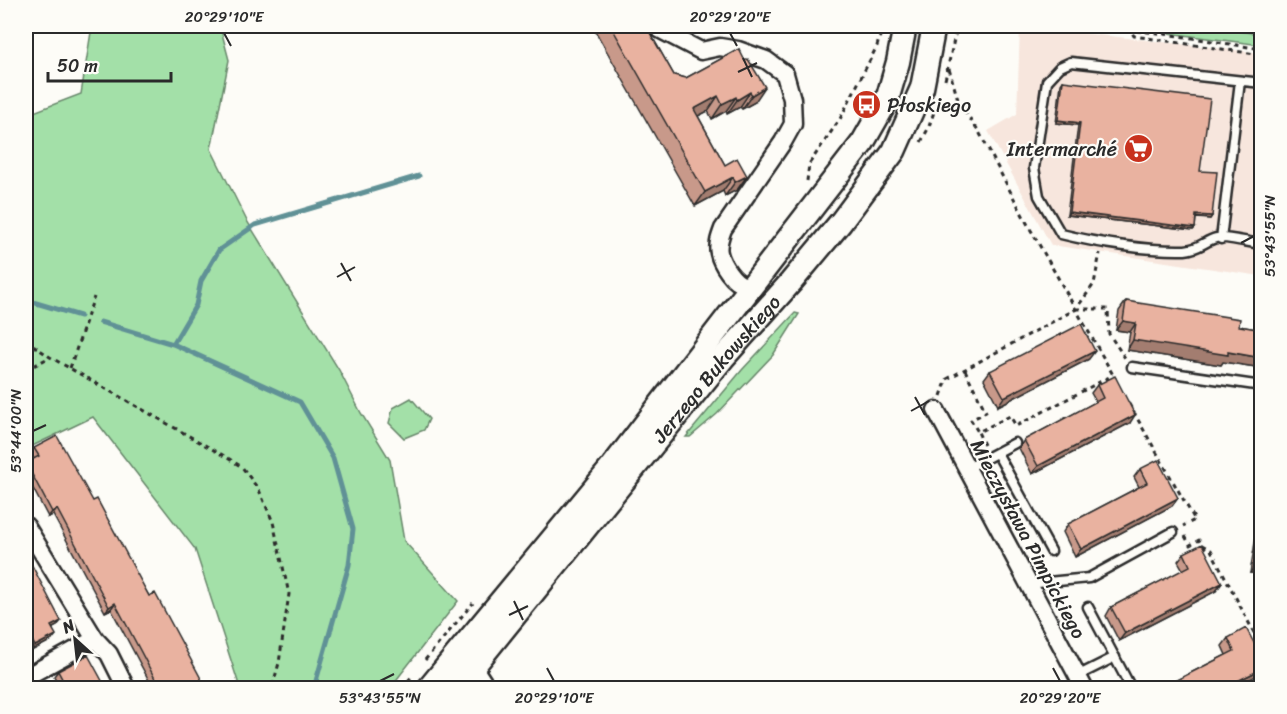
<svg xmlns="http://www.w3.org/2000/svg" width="1287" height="714" viewBox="0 0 1287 714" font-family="Sriracha,sans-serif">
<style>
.built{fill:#f7e6dd}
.green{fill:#a3e0a8;stroke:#67866a;stroke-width:1.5}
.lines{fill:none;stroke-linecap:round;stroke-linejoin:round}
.stream{stroke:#609196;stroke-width:5}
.lane-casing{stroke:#2b2b2b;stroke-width:13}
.street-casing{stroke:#2b2b2b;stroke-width:21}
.secondary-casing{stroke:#2b2b2b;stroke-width:27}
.path{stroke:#2b2b2b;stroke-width:3;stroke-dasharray:4.5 4.5;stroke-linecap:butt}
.lane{stroke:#fdfcf7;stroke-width:8}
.street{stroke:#fdfcf7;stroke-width:16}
.secondary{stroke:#fdfcf7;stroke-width:22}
.wall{fill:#c8998a;stroke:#2b2b2b;stroke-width:1.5}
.shaded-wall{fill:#a37d70;stroke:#2b2b2b;stroke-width:1.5}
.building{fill:#e9b2a0;stroke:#2b2b2b;stroke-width:1.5}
.ticks{fill:none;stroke:#2b2b2b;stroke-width:2}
.labels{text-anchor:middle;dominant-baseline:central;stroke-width:4.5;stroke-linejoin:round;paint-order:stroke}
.poi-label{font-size:20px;fill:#2b2b2b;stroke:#fdfcf7;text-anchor:start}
.street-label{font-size:20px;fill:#2b2b2b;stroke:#fdfcf7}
.neatline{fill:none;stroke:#2b2b2b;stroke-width:2}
.ticks-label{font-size:15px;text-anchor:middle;fill:#2b2b2b}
</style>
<rect width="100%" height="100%" fill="#fdfcf7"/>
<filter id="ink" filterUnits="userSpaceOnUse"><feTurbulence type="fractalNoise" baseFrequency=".0167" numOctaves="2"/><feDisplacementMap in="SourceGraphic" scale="12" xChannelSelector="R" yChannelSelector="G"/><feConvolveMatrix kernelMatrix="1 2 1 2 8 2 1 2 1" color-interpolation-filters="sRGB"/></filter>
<g filter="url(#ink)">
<path class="built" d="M1020 26 1261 53V276L1051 245 988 131 1017 114Z"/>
<path class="green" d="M92 26H220L229 60 211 149 247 221 339 370 361 413 390 460 404 541 458 601 390 688H240L195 549 93 417 26 449V115L81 94Z
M1137 26H1193L1261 34V45L1137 29Z
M795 313 799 314 773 355 717 414 690 437H686L742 370Z
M411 398 429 419 424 430 404 438 389 423 393 408Z"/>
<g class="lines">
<path class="stream" d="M26 300 80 316
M100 322 173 344 300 402 333 458 353 529 349 565 314 688
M173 344 196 305 201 281 219 250 255 225 419 176"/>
<defs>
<path id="lane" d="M1262 83 1071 62 1060 67 1047 81 1034 168 1039 196 1061 234C1097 243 1149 251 1185 250 1199 249 1205 241 1216 238 1223 236 1252 243 1262 244
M1221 239 1240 81
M1132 367 1262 386
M997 453 1051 551
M966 469 1015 443
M1027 584 1089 578 1173 532
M1088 607 1131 688
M1077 676 1115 657"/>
<path id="street" d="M659 29 701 51 720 47 738 50 766 60 785 74 792 99 793 124 783 142 723 229C720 237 717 245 719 253 721 263 734 284 745 285 747 286 752 284 755 284
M936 410 1084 688
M26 526 95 639 109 654 126 688
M465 661 474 668 487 688
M26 677 95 639"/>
<g id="secondary">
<path d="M429 688 612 467 863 142 887 100 898 62 905 26"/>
<path id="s1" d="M456 688 723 358 791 282 841 222 894 151 922 88 934 26"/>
</g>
</defs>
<use href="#lane" class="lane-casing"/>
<use href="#street" class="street-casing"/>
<use href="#secondary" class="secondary-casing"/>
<path class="path" d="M1047 26C1077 30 1107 28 1138 31 1179 35 1221 43 1262 49
M1128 26 1134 36 1262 55
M949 69 959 103 978 130 1028 225 1116 380
M945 80 957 26
M921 142 928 129 934 112
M807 181 809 164 840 119 877 46 883 26
M1076 309H1108L1109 334 1125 358
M26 340 50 357 226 457 242 467 259 490 273 522 289 594 279 663 272 688
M70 368 94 297
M26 370 50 357
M965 370 986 412 971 420 978 432
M941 396 947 379 1076 309 1094 284 1100 253
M1129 404 1195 520 1183 526
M984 445 978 432 1010 416 1016 426 1113 375
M1185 536 1190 545 1199 540 1202 545 1211 550 1262 648
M425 660 473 603
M402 688 413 675"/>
<use href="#lane" class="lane"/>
<use href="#street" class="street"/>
<use href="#secondary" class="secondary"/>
</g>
<path class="wall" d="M594 26H646L674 75 686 78 739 49 755 102 742 109 740 107 727 114 726 111 712 119 708 111 698 116 725 165 747 176 737 190 725 196 723 191 695 206 593 27Z
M1063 81 1200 171 1212 216 1210 219 1196 218 1195 228 1193 230 1067 215 1078 125 1056 123 1061 84Z
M1126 301 1239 326 1262 330V371L1255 370 1256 367 1223 362 1221 365 1127 350 1130 332 1116 330 1119 311Z
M1089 359 998 406 984 379 990 371Z
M1097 385 1130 423 1032 474 1019 448 1024 440 1096 402 1091 393Z
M34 448 93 501 149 596 206 688H153L111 609 105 612 53 515 48 517 26 475V464L34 459 30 453Z
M1140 469 1178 498 1172 506 1075 557 1063 532 1068 524 1139 487 1134 477Z
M1262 499V574L1250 573Z
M1184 553 1222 583 1216 591 1119 641 1106 616 1111 607 1183 570 1178 561Z
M26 554 57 626 53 628 52 640 31 651 26 641Z
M1228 638 1262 658V672L1260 674 1233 688H1161L1226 655 1222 646Z
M58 671 106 688H60L54 676Z"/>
<path class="shaded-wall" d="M765 87 755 102 742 109 752 95Z
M750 92 740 107 727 114 737 100Z
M718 96 708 111 684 123 694 109Z
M736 97 726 111 712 119 722 104Z
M1058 120 1080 123 1078 125 1056 123Z
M747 176 737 190 725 196 735 182Z
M733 177 723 191 695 206 705 192Z
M1069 212 1195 228 1193 230 1067 215Z
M1196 215 1212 216 1210 219 1194 217Z
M1123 321 1136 323 1130 332 1116 330Z
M1133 340 1228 352 1262 358V359L1256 367 1223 362 1221 365 1127 350Z
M1095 351 1089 359 998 406 1004 397Z
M1262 361V371L1255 370Z
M1135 415 1130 423 1032 474 1038 466Z
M1178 498 1172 506 1075 557 1081 549Z
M57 509 53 515 48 517 52 512Z
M1257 562 1262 563V574L1250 573Z
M1222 583 1216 591 1119 641 1125 633Z
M115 603 111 609 105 612 109 607Z
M61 621 57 626 47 631 51 626Z
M56 635 52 640 31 651 35 646Z
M1262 669V672L1260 674 1233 688H1223Z"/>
<path class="building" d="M611 26H646L674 75 686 78 739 49 745 61 748 59 765 87 752 95 750 92 737 100 736 97 722 104 718 96 694 109 725 165 737 158 747 176 735 182 733 177 705 192Z
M1063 81 1210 99 1200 171 1217 172 1212 216 1196 215 1195 228 1069 212 1080 123 1058 120Z
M1126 301 1240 319 1239 326 1262 330V358L1228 352V355L1133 340 1136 323 1123 321Z
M1081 324 1095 351 1004 397 990 371Z
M1115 376 1135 415 1038 466 1024 440 1103 398 1097 385Z
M57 436 93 501 97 499 149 596 155 593 206 688H160L115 603 109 607 57 509 52 512 26 463 39 456 34 448Z
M1158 460 1178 498 1081 549 1068 524 1147 483 1140 469Z
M1262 535V563L1257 562Z
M1202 544 1222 583 1125 633 1111 607 1190 566 1184 553Z
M26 554 61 621 51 626 56 635 35 646 26 628Z
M1246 628 1262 658V669L1223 688H1161L1234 651 1228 638Z
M88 655 106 688H67L58 671Z"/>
</g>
<path class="ticks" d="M224 33 231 46M730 33 737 46M743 58 752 77M738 72 757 63M1241 243 1254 236M341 263 351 281M337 277 355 267M915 397 925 415M911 411 929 401M33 431 46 425M514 601 523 620M509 615 528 606M547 668 554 681M1053 668 1060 681M380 681 394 674"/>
<defs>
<symbol id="bus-disc" viewBox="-11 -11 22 22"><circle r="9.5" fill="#c8321e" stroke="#fdfcf7"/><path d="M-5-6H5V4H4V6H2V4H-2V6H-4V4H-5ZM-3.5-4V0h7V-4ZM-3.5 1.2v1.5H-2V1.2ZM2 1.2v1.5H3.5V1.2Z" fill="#fff"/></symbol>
<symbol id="supermarket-disc" viewBox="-11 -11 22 22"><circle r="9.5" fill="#c8321e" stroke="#fdfcf7"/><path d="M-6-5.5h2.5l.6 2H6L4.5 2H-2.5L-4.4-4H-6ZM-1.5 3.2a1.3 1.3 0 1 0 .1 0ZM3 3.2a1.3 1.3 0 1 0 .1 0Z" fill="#fff"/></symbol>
</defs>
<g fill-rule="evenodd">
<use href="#bus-disc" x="850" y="88" width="33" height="33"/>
<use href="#supermarket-disc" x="1122" y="132" width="33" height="33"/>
</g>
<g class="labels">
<g class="poi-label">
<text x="887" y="105">Płoskiego</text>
<text x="1117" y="149" text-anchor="end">Intermarché</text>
</g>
<g class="street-label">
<text stroke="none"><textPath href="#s1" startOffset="412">Jerzego Bukowskiego</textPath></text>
<text transform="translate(1028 539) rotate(62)">Mieczysława Pimpickiego</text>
</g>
</g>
<rect width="1287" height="714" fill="none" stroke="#fdfcf7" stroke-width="66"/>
<g transform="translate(75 639) rotate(333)" stroke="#fdfcf7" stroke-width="4.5" paint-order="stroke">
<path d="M0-4.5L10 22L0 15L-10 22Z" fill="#2b2b2b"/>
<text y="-9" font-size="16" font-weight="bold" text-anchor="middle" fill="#2b2b2b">N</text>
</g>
<path d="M48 72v9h123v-9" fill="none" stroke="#2b2b2b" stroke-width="3"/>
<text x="57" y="72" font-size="18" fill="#2b2b2b" stroke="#fdfcf7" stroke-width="4.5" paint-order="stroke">50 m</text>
<rect x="33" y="33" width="1221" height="648" class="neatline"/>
<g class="ticks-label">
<text x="224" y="22">20°29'10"E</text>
<text x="730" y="22">20°29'20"E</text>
<text transform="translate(1270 236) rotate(-90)" y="5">53°43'55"N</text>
<text transform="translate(16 431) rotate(-90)" y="5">53°44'00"N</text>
<text x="380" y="703">53°43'55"N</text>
<text x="554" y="703">20°29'10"E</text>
<text x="1060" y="703">20°29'20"E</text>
</g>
</svg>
